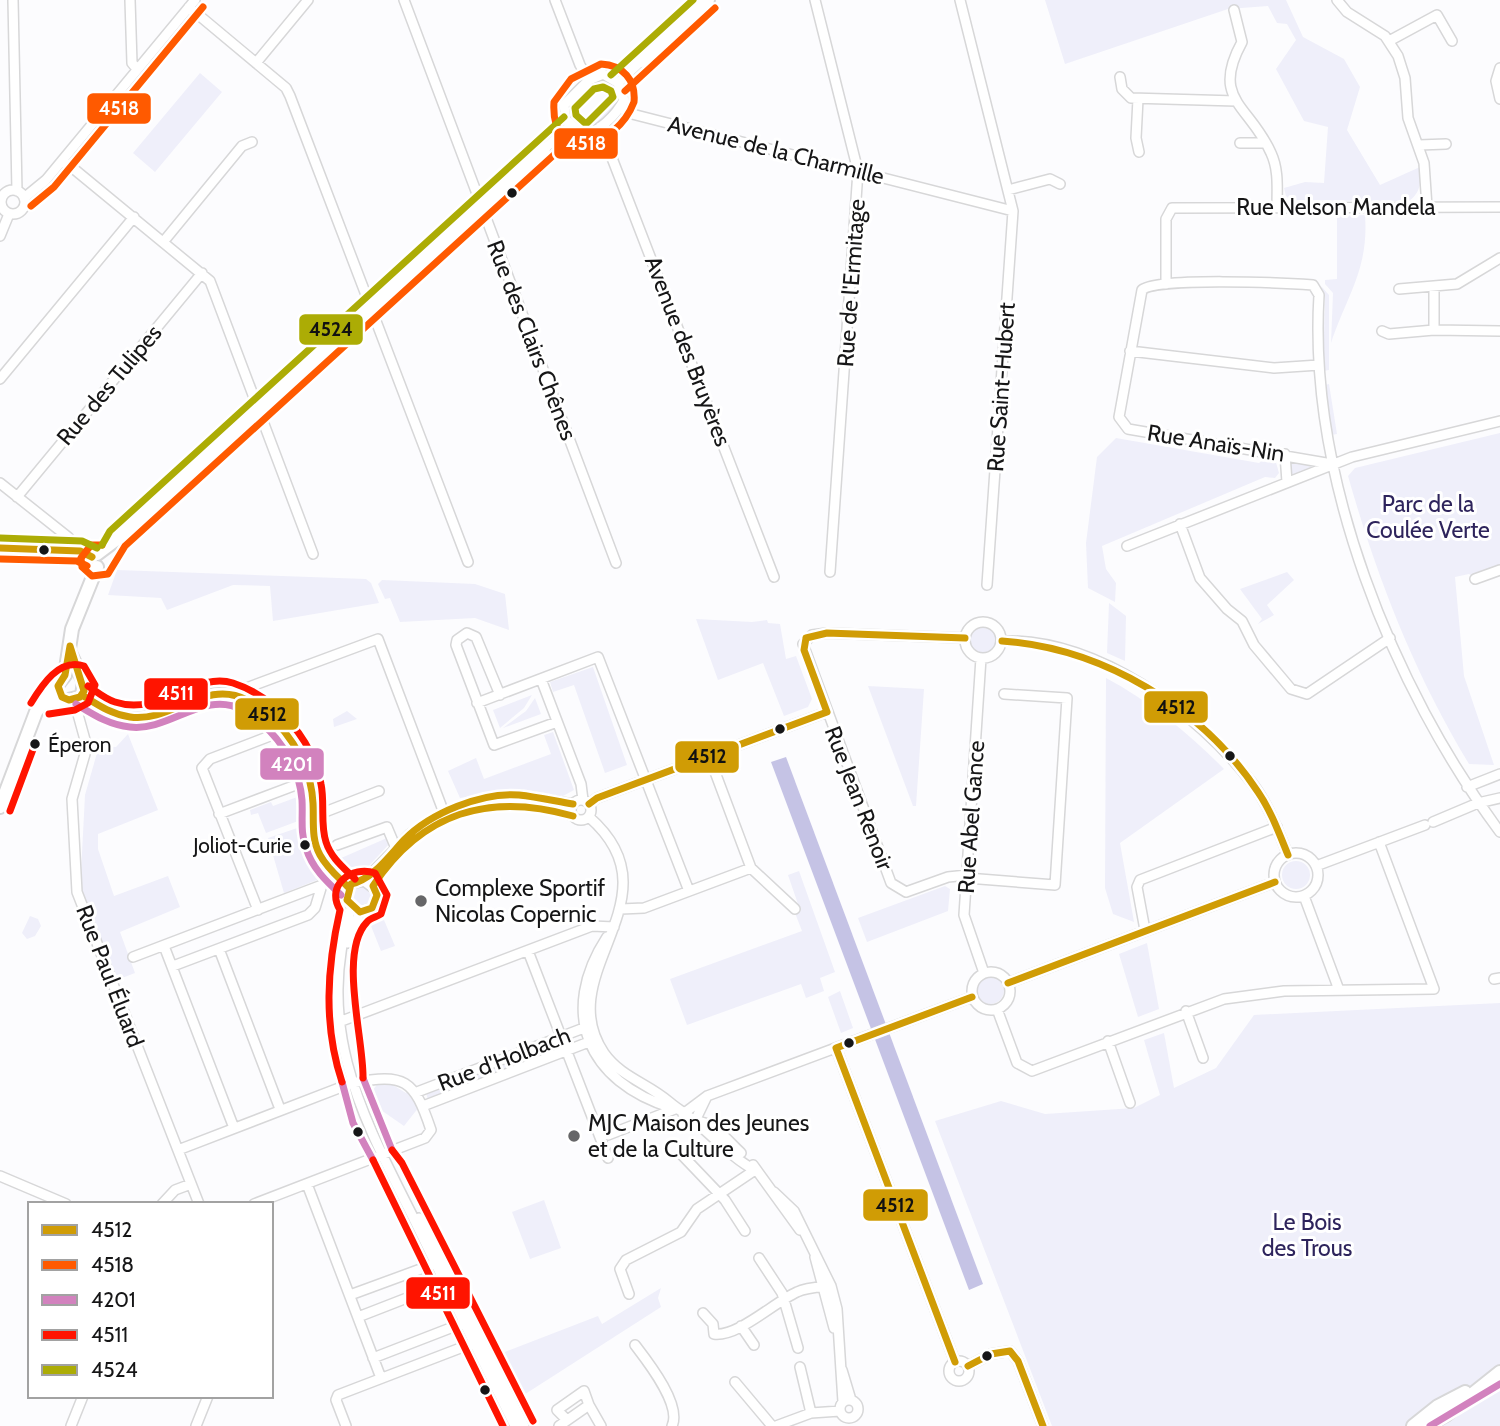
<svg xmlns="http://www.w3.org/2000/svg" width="1500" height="1426" viewBox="0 0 1500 1426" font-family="Cabin,sans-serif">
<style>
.green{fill:#efeffa}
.water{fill:#c5c3e5}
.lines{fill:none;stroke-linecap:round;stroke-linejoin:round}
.minor-casing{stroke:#d7d7d8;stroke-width:12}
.major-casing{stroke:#d7d7d8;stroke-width:16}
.minor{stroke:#fff;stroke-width:9}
.major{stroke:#fff;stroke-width:12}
.bus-1-casing{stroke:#fff;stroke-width:12}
.bus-2-casing{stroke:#fff;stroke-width:12}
.bus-3-casing{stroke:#fff;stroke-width:12}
.bus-4-casing{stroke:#fff;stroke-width:12}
.bus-5-casing{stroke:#fff;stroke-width:12}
.bus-1{stroke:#d09c05;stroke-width:7}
.bus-2{stroke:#ff5a00;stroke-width:7}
.bus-3{stroke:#d282be;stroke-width:7}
.bus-4{stroke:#ff1400;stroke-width:7}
.bus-5{stroke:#acac05;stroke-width:7}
.bus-dot{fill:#161617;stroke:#fff;stroke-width:2.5}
.poi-dot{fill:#666668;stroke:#fff;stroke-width:2.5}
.labels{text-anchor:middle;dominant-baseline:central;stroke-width:6;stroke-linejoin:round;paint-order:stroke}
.bus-label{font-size:21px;fill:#161617;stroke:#fff;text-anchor:start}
.street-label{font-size:23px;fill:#161617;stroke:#fff}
.park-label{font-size:23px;fill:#2e245c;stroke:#fff}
.poi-label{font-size:23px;fill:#161617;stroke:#fff;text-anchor:start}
.line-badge{stroke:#fff;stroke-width:2.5}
.badge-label{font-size:19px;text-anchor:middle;font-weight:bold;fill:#fff}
.pale-badge-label{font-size:19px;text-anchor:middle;font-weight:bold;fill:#111}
</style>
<rect width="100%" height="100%" fill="#fcfcfe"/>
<path class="green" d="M1045 0H1286L1303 37 1344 59 1360 87 1347 130 1380 185 1420 167C1421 181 1421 193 1409 201L1291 200 1286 196 1284 188 1305 182 1324 183 1328 127 1304 121 1276 69 1296 40 1287 24 1277 23 1268 6 1228 9 1065 64Z
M200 73 222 92 155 172 133 153Z
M606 78 608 86 601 92 594 90 569 112 567 106 594 80Z
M612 81 621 92C618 109 601 128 584 131L569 118 588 124 617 97 613 95Z
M1365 215C1369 269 1347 295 1331 343L1333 293 1325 284V280L1337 279V216Z
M1321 286 1329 295V370L1323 371 1325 297Z
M1329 384 1337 434 1331 435 1325 385Z
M1500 433V567L1474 577 1469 574 1455 577 1464 676 1494 765 1469 764C1414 673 1377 578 1348 476L1355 468Z
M1116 438 1259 463 1266 457 1275 459 1279 473 1275 478 1265 477 1102 546 1106 569 1116 583 1115 602 1088 588 1086 543 1097 457Z
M1291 460 1310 462 1311 469 1292 475 1289 472Z
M117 570 366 579 371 583 379 603 273 621 270 586 233 585 167 610 161 598 108 595Z
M1287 572 1294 580 1267 605 1274 615 1258 624 1262 619 1240 589Z
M382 580 475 584 505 594 509 630 475 618 400 622 390 598 385 599 378 584Z
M1109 603 1126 616 1125 661 1107 653Z
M696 619 752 622 767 620 768 623 780 624 786 659 796 656 812 699 808 707 784 716 763 663 718 680Z
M970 640a14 14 0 1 1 28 0a14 14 0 1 1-28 0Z
M593 667 627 765 605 773 574 685 553 692 550 682Z
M1106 678C1149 701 1190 734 1224 769L1120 843 1134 922 1113 914 1105 888Z
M868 686 924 689 916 806H913Z
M532 695 524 708 500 728 493 710Z
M535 698 541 714 503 728 526 711Z
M347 711 357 719 334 727 333 719Z
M553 732 574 790 563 796 520 789 460 798 448 771 476 758 484 779 551 754 544 735Z
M128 734 158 810 98 834V849L114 896 168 876 180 907 120 932 135 973 114 981 80 892 85 795 99 746 116 747Z
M308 793 309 817 266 833 258 813 251 815 250 810 271 802 273 806Z
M309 824 306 847 322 878 284 893 268 838Z
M387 838 391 842 367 868 344 874 332 862Z
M1282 875a14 14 0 1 1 28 0a14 14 0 1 1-28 0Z
M799 871 835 972 820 978 824 991 806 998 801 984 687 1025 670 979 802 931 795 913 800 910 788 875Z
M352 896a10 10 0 1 1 20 0a10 10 0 1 1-20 0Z
M945 886 950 889 948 911 867 942 858 918Z
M30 916 38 919 41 926 35 936 27 939 22 933Z
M384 920 395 946 381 951 371 926Z
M1147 943 1159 1009 1138 1017 1119 954Z
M976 990a14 14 0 1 1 28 0a14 14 0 1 1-28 0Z
M840 991 853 1028 841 1033 828 997Z
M1500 1003V1426H1052L935 1121 1001 1101 1045 1114 1134 1108 1160 1095 1144 1040 1164 1033 1174 1088 1216 1068 1254 1015Z
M552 1045 555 1052 428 1100 426 1093Z
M379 1082H388L406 1093 410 1091 419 1107 404 1126 378 1108 369 1095Z
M544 1200 561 1248 530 1259 512 1212Z
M661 1288 658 1298 661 1307 519 1398 497 1355 598 1316 602 1324Z"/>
<path class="water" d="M786 757 983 1284 969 1290 771 762Z"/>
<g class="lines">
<defs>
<path id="minor" d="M13 0 17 191
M130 0 132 63 137 69
M404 0 616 563
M555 0 580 65 589 80
M815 0 858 171 830 572
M960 0 1013 211 987 585
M1337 0 1347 12 1385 36 1398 56 1405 78 1408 118 1424 163 1427 207
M189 7 286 88 290 96 468 562
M1234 10 1242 42C1210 100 1250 105 1271 153 1279 170 1277 189 1277 207
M1389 41 1437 15 1452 41
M256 63 308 0
M1500 68 1496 81 1500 99
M603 74 618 83 624 100C617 114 598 134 582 134L566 120 564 105 589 80Z
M1120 77 1122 89 1131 98 1236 101
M618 83 641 61
M1138 99 1136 138 1139 152
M621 107 632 114 1013 211
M600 127 774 577
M1240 143H1266
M1419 145 1446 144
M544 149 571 125
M63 160 210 281 313 554
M1 202a12 12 0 1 1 24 0a12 12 0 1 1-24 0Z
M1008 190 1050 179 1060 184
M24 198 46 180 195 0
M0 236 9 214
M164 241 242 146 252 142
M1166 284V219L1172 208 1500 207
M1399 289 1457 284 1500 258
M1434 330V288
M1382 331 1389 334 1434 330 1500 331
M1130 351 1274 368 1319 365
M0 379 134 217
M1285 454 1287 482
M1332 464 1128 429 1119 417 1142 290C1156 277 1287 283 1313 285L1319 295C1308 477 1392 687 1500 832
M0 483 68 537 80 551
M17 497 202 273
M1180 524 1200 578 1227 609 1242 621 1254 645 1291 689 1307 694 1390 638
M1127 546 1352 457 1500 421
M0 548 80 551 92 557
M1475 579 1500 570
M965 640a18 18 0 1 1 36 0a18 18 0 1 1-36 0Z
M965 638 827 633 812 635 803 644 891 883 906 892 948 877 967 875
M1002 641C1095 638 1197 711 1252 783 1268 804 1278 830 1288 855
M981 658 964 915 984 973
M541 679 581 784 583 800
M82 695C158 757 196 666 247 700 271 716 295 739 306 767 326 822 290 838 348 887
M500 695 476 637 467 633 457 640 456 645 494 745 557 722
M244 698 249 687 378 639 444 813
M74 700 87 747 72 799 77 892 199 1204
M477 703 598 657 689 891
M709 756 751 868 795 909
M1467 787 1500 774
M571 810a10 10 0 1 1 20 0a10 10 0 1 1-20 0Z
M589 804 597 798 827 712
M219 814 309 780
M312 817 379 791
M589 817C682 898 549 972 604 1053 621 1077 647 1083 668 1101 676 1108 685 1113 693 1120 712 1135 733 1159 755 1170
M1433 822 1478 803 1500 798
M337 845 387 827 395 846
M1274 875a22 22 0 1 1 44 0a22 22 0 1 1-44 0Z
M1316 866 1425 825
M967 878 1055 885 1067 698 1004 694
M364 881 376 890 377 900 372 908 360 912C346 907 342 895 351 884L364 881 410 834 438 816 462 806 489 798 517 795 573 804
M373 886C411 814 500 788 573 816
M1304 896 1339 990
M351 908C314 1030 362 1115 415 1221 448 1289 481 1358 515 1426
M621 909 644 908 751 868
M258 910 202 768 210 759 283 731
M1145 930 1137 887 1140 880 1277 827
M607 937C558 1012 587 1082 672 1108
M348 943 360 912
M164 946 234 1128
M219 949 280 1109
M528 951 608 1158
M133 957 322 885 334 875
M173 966 308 915 315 908 322 885
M972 991a19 19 0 1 1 38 0a19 19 0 1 1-38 0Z
M1494 979 1500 978
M1008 983 1275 882
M997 1009 1017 1063 1032 1071 1224 999 1284 991 1434 989 1379 842
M1186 1011 1203 1058
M339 1022 592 926 614 927
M1108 1041 1130 1103
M836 1048 955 1362
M417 1092 589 1026
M423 1106 594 1040
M683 1114 707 1096 972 997
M695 1121C713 1121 728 1141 741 1153
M695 1121 707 1096
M608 1135 675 1109
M178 1150 352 1083C405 1073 414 1079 431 1130L425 1138 254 1204
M682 1155 725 1200 745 1231
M753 1165 800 1230
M0 1176 66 1204
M307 1184 381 1378
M774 1192 794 1211 831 1286 837 1309 843 1402
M162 1204 175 1190 191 1184
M419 1218 524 1426
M815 1257 834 1328
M759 1258 782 1293 798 1348
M629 1294 620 1269 626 1260 681 1232 697 1209 755 1170
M350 1295 437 1263
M703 1313 713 1324 714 1334C738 1337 773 1303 797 1292 807 1287 820 1287 831 1286
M358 1317 448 1282
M741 1326 754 1345
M635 1345C648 1362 682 1405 672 1426
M373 1358 466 1322
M949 1371a10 10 0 1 1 20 0a10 10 0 1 1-20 0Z
M968 1366 991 1354 1010 1351 1018 1361 1043 1426
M800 1367 811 1413
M842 1370 851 1400
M735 1382 772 1426
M840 1409a9 9 0 1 1 18 0a9 9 0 1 1-18 0Z
M567 1420 557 1410 584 1391 589 1405
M71 1426 83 1396
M196 1426 208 1396
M346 1426 336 1400 338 1395 476 1342
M559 1426 589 1405 601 1426
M776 1426 811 1413 840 1411"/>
<path id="major" d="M641 61 708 0
M97 554 117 539 544 149
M44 704C56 699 72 703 82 695L84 682 69 651
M0 807 36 712 65 675 72 629 97 567
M1413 1426 1438 1406 1465 1392
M1425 1426 1446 1415 1500 1372"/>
</defs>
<use href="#minor" class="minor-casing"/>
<use href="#major" class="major-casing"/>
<use href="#minor" class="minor"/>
<use href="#major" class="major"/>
<defs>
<path id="bus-1" d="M0 548 80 551 92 557
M806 638 827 633 965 638
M806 638 804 650 827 712
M1002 641C1102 648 1202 707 1258 792 1271 811 1279 833 1288 855
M70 646 84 691 80 697 69 700 62 697 58 686 65 675Z
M82 695C98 705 111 714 130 717 172 723 205 678 247 700 284 720 311 762 313 803 314 821 311 839 320 855 327 868 338 877 348 887
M573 804C555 801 537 797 519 795 482 792 430 813 404 840 389 856 373 879 351 884L347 900 360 912 372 908 377 895 373 886C422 812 489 792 573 816
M589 804 597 798 827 712
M1008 983 1275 882
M836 1048 955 1362
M836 1048 972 997
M968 1366 991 1354 1010 1351 1018 1361 1043 1426"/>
<path id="bus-2" d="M601 64C623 65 636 80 634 102 616 149 550 166 554 102L571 79Z
M625 91 715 8
M31 206 54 187 203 7
M102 545H91L81 558 82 567 92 576 108 574 125 546 578 133
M0 559 77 561 87 566"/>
<path id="bus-3" d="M76 704C94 715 109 725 130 727 169 732 205 689 242 710 275 728 299 763 302 800 303 816 300 833 306 848 312 868 326 881 341 895
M363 1078 392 1150
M342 1082 353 1123 373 1160
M1430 1426 1500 1384"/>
<path id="bus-4" d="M88 686C96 691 105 699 115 702 160 717 195 671 233 683 276 697 313 740 321 784 325 803 320 824 326 842 331 858 344 868 355 879
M31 703C42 685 59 658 84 666L95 685 88 703 75 710 49 714
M10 811 35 744
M342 1082C323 1025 327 967 340 910 325 885 352 865 375 873L387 895 381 914C377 917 370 918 367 922 338 952 364 1040 363 1078
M392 1150 402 1163 533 1421
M373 1160 503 1426"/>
<path id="bus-5" d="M611 75 693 0
M603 87 611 91 613 97 586 124 576 115 575 108 594 89Z
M0 538 82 541 97 548
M102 545 110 531 564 117"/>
</defs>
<use href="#bus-1" class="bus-1-casing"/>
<use href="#bus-2" class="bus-2-casing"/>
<use href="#bus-3" class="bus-3-casing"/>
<use href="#bus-4" class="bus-4-casing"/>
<use href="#bus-5" class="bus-5-casing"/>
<use href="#bus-1" class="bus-1"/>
<use href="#bus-2" class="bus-2"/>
<use href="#bus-3" class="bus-3"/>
<use href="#bus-4" class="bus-4"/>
<use href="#bus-5" class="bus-5"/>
</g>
<g class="bus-dot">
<circle cx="512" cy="193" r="6"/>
<circle cx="44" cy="550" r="6"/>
<circle cx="780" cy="729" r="6"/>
<circle cx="35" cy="744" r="6"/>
<circle cx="1230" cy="756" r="6"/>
<circle cx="305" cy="845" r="6"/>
<circle cx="849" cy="1043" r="6"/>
<circle cx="358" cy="1132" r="6"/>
<circle cx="987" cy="1356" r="6"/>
<circle cx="485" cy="1390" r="6"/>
</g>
<g class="poi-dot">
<circle cx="421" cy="901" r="7"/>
<circle cx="574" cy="1136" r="7"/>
</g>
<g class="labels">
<g class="bus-label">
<text x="48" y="744">Éperon</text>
<text x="292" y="845" text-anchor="end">Joliot-Curie</text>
</g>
<g class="street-label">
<text transform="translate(776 150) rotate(14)">Avenue de la Charmille</text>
<text x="1336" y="207">Rue Nelson Mandela</text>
<text transform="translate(851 283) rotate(-86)">Rue de l'Ermitage</text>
<text transform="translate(532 340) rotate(69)">Rue des Clairs Chênes</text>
<text transform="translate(688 351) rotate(69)">Avenue des Bruyères</text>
<text transform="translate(109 385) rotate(-50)">Rue des Tulipes</text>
<text transform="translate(1001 387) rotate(-86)">Rue Saint-Hubert</text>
<text transform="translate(1216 443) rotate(9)">Rue Anaïs-Nin</text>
<text transform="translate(859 798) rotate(69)">Rue Jean Renoir</text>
<text transform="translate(971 817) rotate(-86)">Rue Abel Gance</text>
<text transform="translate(110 976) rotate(69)">Rue Paul Éluard</text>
<text transform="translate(504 1059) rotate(-21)">Rue d'Holbach</text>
</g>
<g class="park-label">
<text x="1428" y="504">Parc de la<tspan x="1428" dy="26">Coulée Verte</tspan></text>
<text x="1307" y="1222">Le Bois<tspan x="1307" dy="26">des Trous</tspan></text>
</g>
<g class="poi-label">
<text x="435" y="888">Complexe Sportif<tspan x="435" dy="26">Nicolas Copernic</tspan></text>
<text x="588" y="1123">MJC Maison des Jeunes<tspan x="588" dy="26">et de la Culture</tspan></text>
</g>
</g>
<g class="line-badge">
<rect x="86" y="92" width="66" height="33" rx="7" fill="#ff5a00"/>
<rect x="553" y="127" width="66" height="33" rx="7" fill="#ff5a00"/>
<rect x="298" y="313" width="66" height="33" rx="7" fill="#acac05"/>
<rect x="143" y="677" width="66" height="34" rx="7" fill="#ff1400"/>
<rect x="1143" y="690" width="66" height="34" rx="7" fill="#d09c05"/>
<rect x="234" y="697" width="66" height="34" rx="7" fill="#d09c05"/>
<rect x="674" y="740" width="66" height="34" rx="7" fill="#d09c05"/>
<rect x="259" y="747" width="66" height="34" rx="7" fill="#d282be"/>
<rect x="862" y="1188" width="67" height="34" rx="7" fill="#d09c05"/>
<rect x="405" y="1276" width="66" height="34" rx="7" fill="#ff1400"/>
</g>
<g class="badge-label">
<text x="119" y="115">4518</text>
<text x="586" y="150">4518</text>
<text x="176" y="700">4511</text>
<text x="292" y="771">4201</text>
<text x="438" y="1300">4511</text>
</g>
<g class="pale-badge-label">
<text x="331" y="336">4524</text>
<text x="1176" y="714">4512</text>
<text x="267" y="721">4512</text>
<text x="707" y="763">4512</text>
<text x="895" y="1212">4512</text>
</g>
<rect x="28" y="1202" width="245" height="196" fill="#ffffff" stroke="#a2a2a2" stroke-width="2"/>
<rect x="42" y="1225" width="35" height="10" fill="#d09c05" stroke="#a2a2a2" stroke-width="2"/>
<text x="91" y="1237" font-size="21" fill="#161617">4512</text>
<rect x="42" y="1260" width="35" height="10" fill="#ff5a00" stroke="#a2a2a2" stroke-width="2"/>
<text x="91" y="1272" font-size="21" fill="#161617">4518</text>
<rect x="42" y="1295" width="35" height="10" fill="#d282be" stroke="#a2a2a2" stroke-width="2"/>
<text x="91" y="1307" font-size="21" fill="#161617">4201</text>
<rect x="42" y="1330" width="35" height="10" fill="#ff1400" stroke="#a2a2a2" stroke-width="2"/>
<text x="91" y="1342" font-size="21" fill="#161617">4511</text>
<rect x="42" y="1365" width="35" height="10" fill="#acac05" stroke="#a2a2a2" stroke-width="2"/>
<text x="91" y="1377" font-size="21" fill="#161617">4524</text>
</svg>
